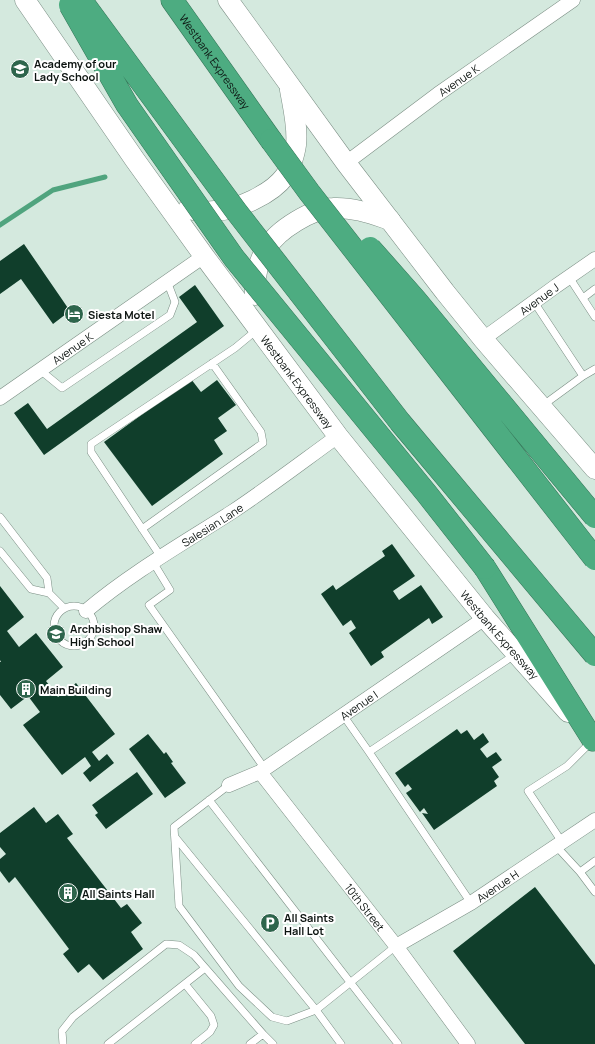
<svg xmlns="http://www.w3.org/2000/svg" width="595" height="1044" viewBox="0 0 595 1044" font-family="Manrope,sans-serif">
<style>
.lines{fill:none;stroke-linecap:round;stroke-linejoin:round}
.stream{stroke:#50a47e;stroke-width:5}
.building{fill:#103e2b}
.service-casing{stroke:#7b8e84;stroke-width:8}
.minor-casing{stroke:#7b8e84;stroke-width:15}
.secondary-casing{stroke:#7b8e84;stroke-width:21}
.motorway-casing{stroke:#367659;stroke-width:23}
.service{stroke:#fff;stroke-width:7}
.minor{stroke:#fff;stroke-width:14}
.secondary{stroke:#fff;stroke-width:20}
.motorway{stroke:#4dac81;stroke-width:22}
.motorway-bridge-casing{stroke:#367659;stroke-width:23;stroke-linecap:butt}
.motorway-bridge{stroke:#4dac81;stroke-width:22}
.labels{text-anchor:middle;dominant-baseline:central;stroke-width:4;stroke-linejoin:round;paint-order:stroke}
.street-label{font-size:11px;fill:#0c1310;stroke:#fff}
.poi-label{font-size:11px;font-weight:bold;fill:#0c1310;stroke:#fff;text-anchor:start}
</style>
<rect width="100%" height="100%" fill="#d4e9de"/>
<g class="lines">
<path class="stream" d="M0 225 53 190 105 177"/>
</g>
<path class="building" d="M24 244 70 311 53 324 21 279 0 294V261Z
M195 285 224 326 44 455 14 413 28 403 47 429 197 322 179 297Z
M191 379 201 392 217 380 236 405 218 418 227 431 214 440 223 454 152 506 104 442Z
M392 544 415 576 393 591 399 600 421 585 443 617 432 624 429 618 381 652 384 657 371 666 349 633 356 628 351 620 343 626 321 594 333 585 336 590 385 556 382 551Z
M0 586 24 617 7 631 19 647 36 633 63 667 46 681 58 697 76 683 115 734 92 752 99 761 107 754 114 763 90 782 83 773 91 766 85 757 62 775 23 725 40 712 28 696 11 709 0 695V662H1L0 660Z
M457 729 461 734 467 730 474 740 483 733 489 742 480 749 487 758 496 752 502 760 492 767 499 777 494 781 497 786 434 830 422 813 428 814 424 808 420 812 406 793 412 789 408 784 405 787 395 773Z
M148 734 164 754 166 752 173 762 171 763 186 783 165 798 129 749Z
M137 772 153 794 106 829 95 815 98 813 92 805Z
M34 807 46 823 58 814 73 834 67 838 121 908 127 904 142 923 131 932 143 949 103 980 89 964 78 973 63 954 69 949 15 877 9 883 0 871V859L6 854 0 847V833Z
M535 887 595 965V1044H525L453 951Z"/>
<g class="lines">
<defs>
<path id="service" d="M569 277 595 317
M583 298 595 289
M534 302 583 376 542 406
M40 370 62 388 170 315 175 302 167 281
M583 376 595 369
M0 517 47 578 49 593 31 589 0 551
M142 529 263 443 261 432 212 363
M161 557 91 452V444L235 348 258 329
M153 562 170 590 149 605 265 769
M49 593 64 608
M54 626a20 20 0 1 1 40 0a20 20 0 1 1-40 0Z
M343 715 369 752 516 654
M369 752 471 903
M229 785 174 827 179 906 239 986 272 1017 287 1021 316 1010 396 946
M209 800 398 1044
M175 837 316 1010 341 1044
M562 842 528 791 567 766 592 741
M556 846 580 872 595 861
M580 872 595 892
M185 984 211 1016 214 1025 210 1032 195 1044
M63 1044 62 1031 73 1017 166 944 179 945 194 955 263 1034
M108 1044 205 968
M250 1044 263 1034 273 1044"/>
<g id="minor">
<path id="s1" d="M346 163 438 94 573 0"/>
<path id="s2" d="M483 339 556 286 595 259"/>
<path id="s3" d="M0 398 204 256"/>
<path id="s4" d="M86 611C131 573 182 544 232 512 268 488 302 462 338 436"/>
<path id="s5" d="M260 772 396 946 468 1044"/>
<path id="s6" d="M229 785 260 772 485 618"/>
<path id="s7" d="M396 946 471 903 595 820"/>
</g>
<g id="secondary">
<path id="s8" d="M25 0 135 160 204 256 338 436 485 618 568 712"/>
<path d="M228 0 346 163 445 292 483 339 595 469"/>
<path d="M188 209C197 211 206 212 215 211 237 210 272 194 285 176 290 170 295 153 296 145 298 127 293 107 290 90"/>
<path d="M255 295C254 279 258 262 267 248 277 230 313 208 333 208 353 207 372 214 390 220"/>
</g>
<g id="motorway">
<path id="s9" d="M172 0 271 140"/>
<path d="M485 568 593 740"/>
</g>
</defs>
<use href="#service" class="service-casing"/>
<use href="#minor" class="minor-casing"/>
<use href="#secondary" class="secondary-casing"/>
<use href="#motorway" class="motorway-casing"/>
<use href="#service" class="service"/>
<use href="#minor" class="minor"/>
<use href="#secondary" class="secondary"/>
<use href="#motorway" class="motorway"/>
<defs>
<path id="motorway-bridge" d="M81 0 236 211 400 422 595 655
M70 5 127 105 234 258 427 494 485 568
M271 140 309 192 595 559
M370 248 415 299 595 517"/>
</defs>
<use href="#motorway-bridge" class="motorway-bridge-casing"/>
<use href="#motorway-bridge" class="motorway-bridge"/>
</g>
<defs>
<symbol id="school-disc" viewBox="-11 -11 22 22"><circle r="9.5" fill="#2e654c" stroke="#fff"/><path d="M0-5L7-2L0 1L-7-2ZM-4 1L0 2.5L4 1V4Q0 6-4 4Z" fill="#fff"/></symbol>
<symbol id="hotel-disc" viewBox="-11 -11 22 22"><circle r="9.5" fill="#2e654c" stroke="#fff"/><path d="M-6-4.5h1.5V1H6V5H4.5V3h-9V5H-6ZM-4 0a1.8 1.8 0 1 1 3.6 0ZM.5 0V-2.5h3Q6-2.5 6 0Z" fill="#fff"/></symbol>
<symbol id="building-disc" viewBox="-11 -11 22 22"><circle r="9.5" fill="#2e654c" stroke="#fff"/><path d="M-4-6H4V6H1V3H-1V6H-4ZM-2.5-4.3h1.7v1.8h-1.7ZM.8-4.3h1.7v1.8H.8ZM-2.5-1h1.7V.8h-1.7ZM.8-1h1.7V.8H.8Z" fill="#fff"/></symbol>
<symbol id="parking-disc" viewBox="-11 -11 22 22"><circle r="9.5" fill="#2e654c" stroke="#fff"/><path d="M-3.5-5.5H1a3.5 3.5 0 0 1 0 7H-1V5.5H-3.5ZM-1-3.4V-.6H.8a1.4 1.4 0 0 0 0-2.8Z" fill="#fff"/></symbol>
</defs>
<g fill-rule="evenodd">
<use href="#school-disc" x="9" y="58" width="22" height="22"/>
<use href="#hotel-disc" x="63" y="303" width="22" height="22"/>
<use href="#school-disc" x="45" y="623" width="22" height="22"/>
<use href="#building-disc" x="15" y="678" width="22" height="22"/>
<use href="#building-disc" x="57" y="882" width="22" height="22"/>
<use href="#parking-disc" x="259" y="912" width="22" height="22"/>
</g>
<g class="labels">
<g class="street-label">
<text stroke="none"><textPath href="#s9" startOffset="75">Westbank Expressway</textPath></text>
<text stroke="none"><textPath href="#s1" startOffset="140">Avenue K</textPath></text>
<text stroke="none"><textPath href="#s2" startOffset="69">Avenue J</textPath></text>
<text stroke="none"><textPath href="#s3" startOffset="88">Avenue K</textPath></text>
<text stroke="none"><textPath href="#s8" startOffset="469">Westbank Expressway</textPath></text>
<text stroke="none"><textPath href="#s4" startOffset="153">Salesian Lane</textPath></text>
<text stroke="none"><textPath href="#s8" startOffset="793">Westbank Expressway</textPath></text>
<text stroke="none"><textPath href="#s6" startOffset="153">Avenue I</textPath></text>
<text stroke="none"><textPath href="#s7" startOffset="118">Avenue H</textPath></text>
<text stroke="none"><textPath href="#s5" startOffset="171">10th Street</textPath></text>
</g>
<g class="poi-label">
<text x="34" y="63">Academy of our<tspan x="34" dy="13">Lady School</tspan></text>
<text x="88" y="314">Siesta Motel</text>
<text x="70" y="628">Archbishop Shaw<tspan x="70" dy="13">High School</tspan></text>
<text x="40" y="689">Main Building</text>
<text x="82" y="893">All Saints Hall</text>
<text x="284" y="917">All Saints<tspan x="284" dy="13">Hall Lot</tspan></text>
</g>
</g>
</svg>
